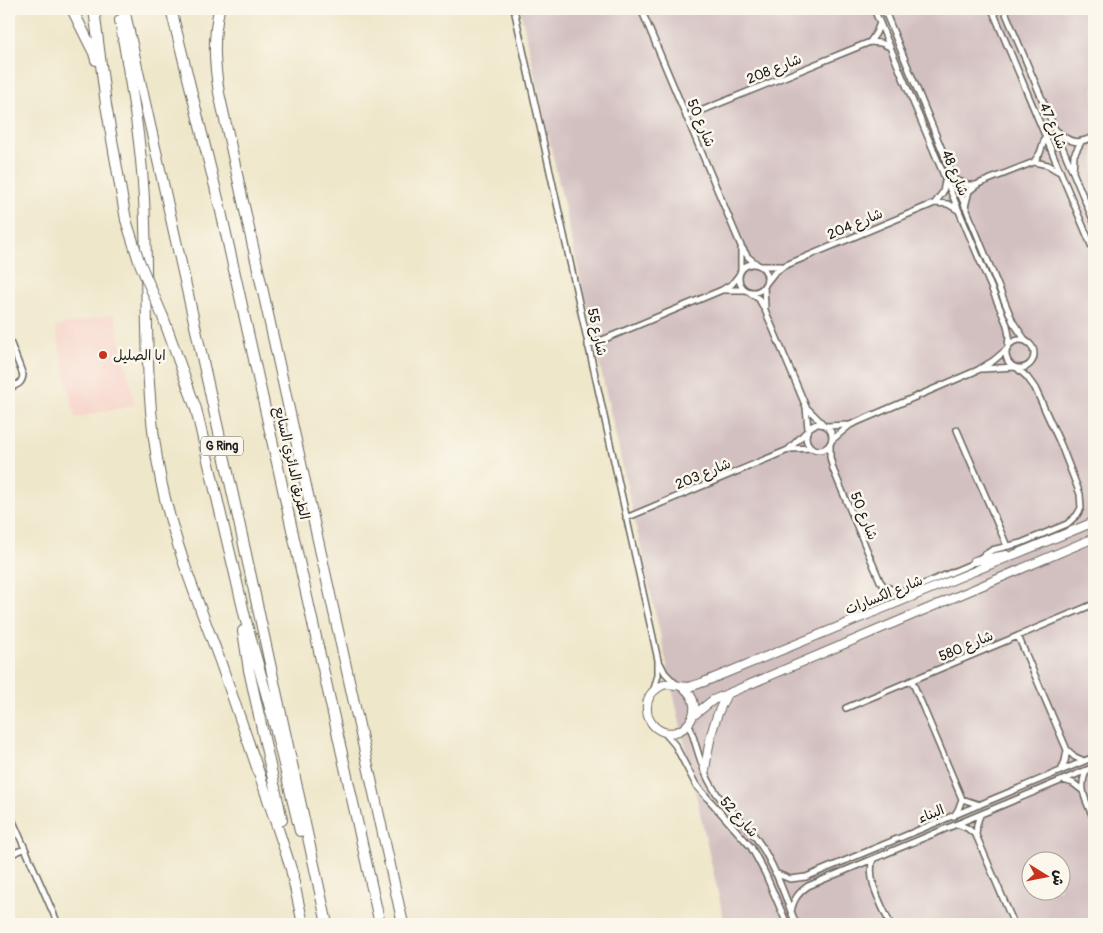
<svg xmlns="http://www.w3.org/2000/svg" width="1103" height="933" viewBox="0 0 1103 933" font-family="Pangolin,'Playpen Sans Arabic',sans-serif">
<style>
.built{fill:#f7d1c7}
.industrial{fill:#d2bfc0;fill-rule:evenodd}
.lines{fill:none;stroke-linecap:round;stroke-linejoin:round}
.street-casing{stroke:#666359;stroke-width:8}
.secondary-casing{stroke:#666359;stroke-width:10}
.highway-casing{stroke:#666359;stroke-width:12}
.street{stroke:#fff;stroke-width:5}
.secondary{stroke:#fff;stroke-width:8}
.highway{stroke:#fff;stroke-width:10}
.highway-bridge-casing{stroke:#666359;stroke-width:12;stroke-linecap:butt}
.highway-bridge{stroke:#fff;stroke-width:10}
.poi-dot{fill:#c8321e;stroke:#fbf7ec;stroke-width:2}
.labels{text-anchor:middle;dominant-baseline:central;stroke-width:5;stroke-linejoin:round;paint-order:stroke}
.shield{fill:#fbf7ec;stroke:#5f5e5a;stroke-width:1}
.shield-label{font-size:12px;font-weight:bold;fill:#1c1c1c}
.street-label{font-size:14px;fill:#1c1c1c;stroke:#fbf7ec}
.poi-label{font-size:14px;fill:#1c1c1c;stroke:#fbf7ec;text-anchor:start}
</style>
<rect width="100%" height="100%" fill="#fbf7ec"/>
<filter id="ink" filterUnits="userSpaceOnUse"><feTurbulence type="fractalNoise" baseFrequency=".02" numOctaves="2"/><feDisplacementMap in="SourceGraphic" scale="10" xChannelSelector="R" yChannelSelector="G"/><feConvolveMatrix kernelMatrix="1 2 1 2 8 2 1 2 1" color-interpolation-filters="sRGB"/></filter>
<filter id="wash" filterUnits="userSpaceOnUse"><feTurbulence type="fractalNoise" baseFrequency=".0096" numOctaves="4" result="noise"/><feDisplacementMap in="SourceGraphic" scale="20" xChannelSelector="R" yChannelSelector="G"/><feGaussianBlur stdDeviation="1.12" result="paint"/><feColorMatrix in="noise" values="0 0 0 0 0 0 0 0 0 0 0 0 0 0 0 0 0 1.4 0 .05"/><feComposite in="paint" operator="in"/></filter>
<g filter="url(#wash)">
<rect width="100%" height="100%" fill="#efe7ca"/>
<path class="built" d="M114 314 135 405 75 418 55 327Z"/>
<path class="industrial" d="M520 9H1094V924H725ZM1030 860H1060V890H1030Z"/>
</g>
<g filter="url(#ink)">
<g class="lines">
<defs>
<path id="street" d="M514 9 658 660V675L654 689
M641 9 741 246 748 257 758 265
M874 9 1007 325 1009 336 1008 346
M884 9 1013 322 1026 341
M992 9 1094 252
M1004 9 1094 222
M870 42 876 33 880 23
M686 117 870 42 881 43 890 47
M1057 131C1071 144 1077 144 1094 137
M1034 162 1040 153 1045 138
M1073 172 1074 155 1081 142
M954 179 968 185H977
M935 203 943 192 945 181
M965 207 969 191 978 184 1034 162 1048 165 1058 171
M739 278a14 14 0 1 1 28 0a14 14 0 1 1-28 0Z
M761 266H781
M741 270V249
M767 282 774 273 784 266 935 203 948 204 958 210
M764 286 765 307
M724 290H744
M749 292 759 299 765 310 806 407 808 429
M1006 354a14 14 0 1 1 28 0a14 14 0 1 1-28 0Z
M588 346 722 290 732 284 739 275
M983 369 1014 367
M9 388C17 385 22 384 23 375L9 339
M808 409 823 424
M806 437a13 13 0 1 1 26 0a13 13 0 1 1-26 0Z
M827 426 847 425
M957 430 1007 546
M832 440 850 425 978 370 993 361 1006 350
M830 445V457L833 469 880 581 884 586 896 591 910 590 969 565 992 550 1021 543 1067 524 1077 515 1081 508 1080 494 1061 445 1035 388 1027 377 1017 368
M791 449 812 448
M626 518 788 450 806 432
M1018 636 1067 750 1075 757 1084 761
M660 663 665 673 676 684
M912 681 962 799 958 810 954 816
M846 708 1094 604
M689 724C698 749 702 776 720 798 733 813 749 826 760 844 776 868 785 897 796 924
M663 731 675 745 696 785 751 847 765 873 787 924
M1087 770C1077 788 1087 803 1094 819
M1061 771 1065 761 1067 750
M1063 780 1073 783 1082 790
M962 799 980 805
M9 812 58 924
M980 815 977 824 976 835 1014 924
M957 824 967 828 976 835
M9 855 24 849
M873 859C866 880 882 905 890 924
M775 873 790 879 806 877 1094 757
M791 912C793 900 798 893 808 886L1094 767"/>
<path id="secondary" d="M975 561 1006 555
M681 686C713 707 680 748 655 727 650 722 647 716 647 710 646 700 651 692 659 687 667 682 673 685 681 686 689 688 696 685 704 682L1094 522
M694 715 713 700 727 694 1094 538
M705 770C709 741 713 720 727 694"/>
<path id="highway" d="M72 9 94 53 96 60
M94 9 106 105 126 220
M124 9 239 522 327 924
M171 9 220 207 380 924
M219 9C213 40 214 62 219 93L403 924
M120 20C130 79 141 139 144 199 149 294 142 388 161 481 174 543 198 602 220 661 245 732 270 803 293 875
M163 317 196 409 246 621 272 715 300 831
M243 631 249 670 282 820
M291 869 303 924"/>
</defs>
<use href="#street" class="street-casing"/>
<use href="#secondary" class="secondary-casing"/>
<use href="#highway" class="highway-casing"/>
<use href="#street" class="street"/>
<use href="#secondary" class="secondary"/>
<use href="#highway" class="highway"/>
<defs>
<path id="highway-bridge" d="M126 220 139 261 163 317"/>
</defs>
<use href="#highway-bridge" class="highway-bridge-casing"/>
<use href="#highway-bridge" class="highway-bridge"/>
</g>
</g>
<circle class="poi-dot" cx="103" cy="355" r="5"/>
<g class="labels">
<rect class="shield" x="201" y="436.5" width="42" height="19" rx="4"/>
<g class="shield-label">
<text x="222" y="446">G Ring</text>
</g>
<g class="street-label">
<text transform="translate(774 69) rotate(-22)">شارع 208</text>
<text transform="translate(701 123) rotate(67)">شارع 50</text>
<text transform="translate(1053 126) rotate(67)">شارع 47</text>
<text transform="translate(955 173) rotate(67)">شارع 48</text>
<text transform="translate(855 224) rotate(-23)">شارع 204</text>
<text transform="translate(597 332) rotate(78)">شارع 55</text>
<text transform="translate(292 463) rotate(77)">الطريق الدائري السابع</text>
<text transform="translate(703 474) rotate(-23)">شارع 203</text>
<text transform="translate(864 516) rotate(68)">شارع 50</text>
<text transform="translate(884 595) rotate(-22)">شارع الكسارات</text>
<text transform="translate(966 646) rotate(-23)">شارع 580</text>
<text transform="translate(931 814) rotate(-22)">البناء</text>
<text transform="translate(739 817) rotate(48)">شارع 52</text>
</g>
<g class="poi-label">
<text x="113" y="355">ابا الصليل</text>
</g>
</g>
<rect width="1103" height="933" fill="none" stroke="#fbf7ec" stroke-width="30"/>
<g transform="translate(1046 876) rotate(100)"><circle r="24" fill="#fbf7ec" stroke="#a29f99"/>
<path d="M0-4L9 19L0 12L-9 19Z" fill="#c8321e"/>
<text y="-8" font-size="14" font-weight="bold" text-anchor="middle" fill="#1c1c1c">ش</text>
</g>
</svg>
